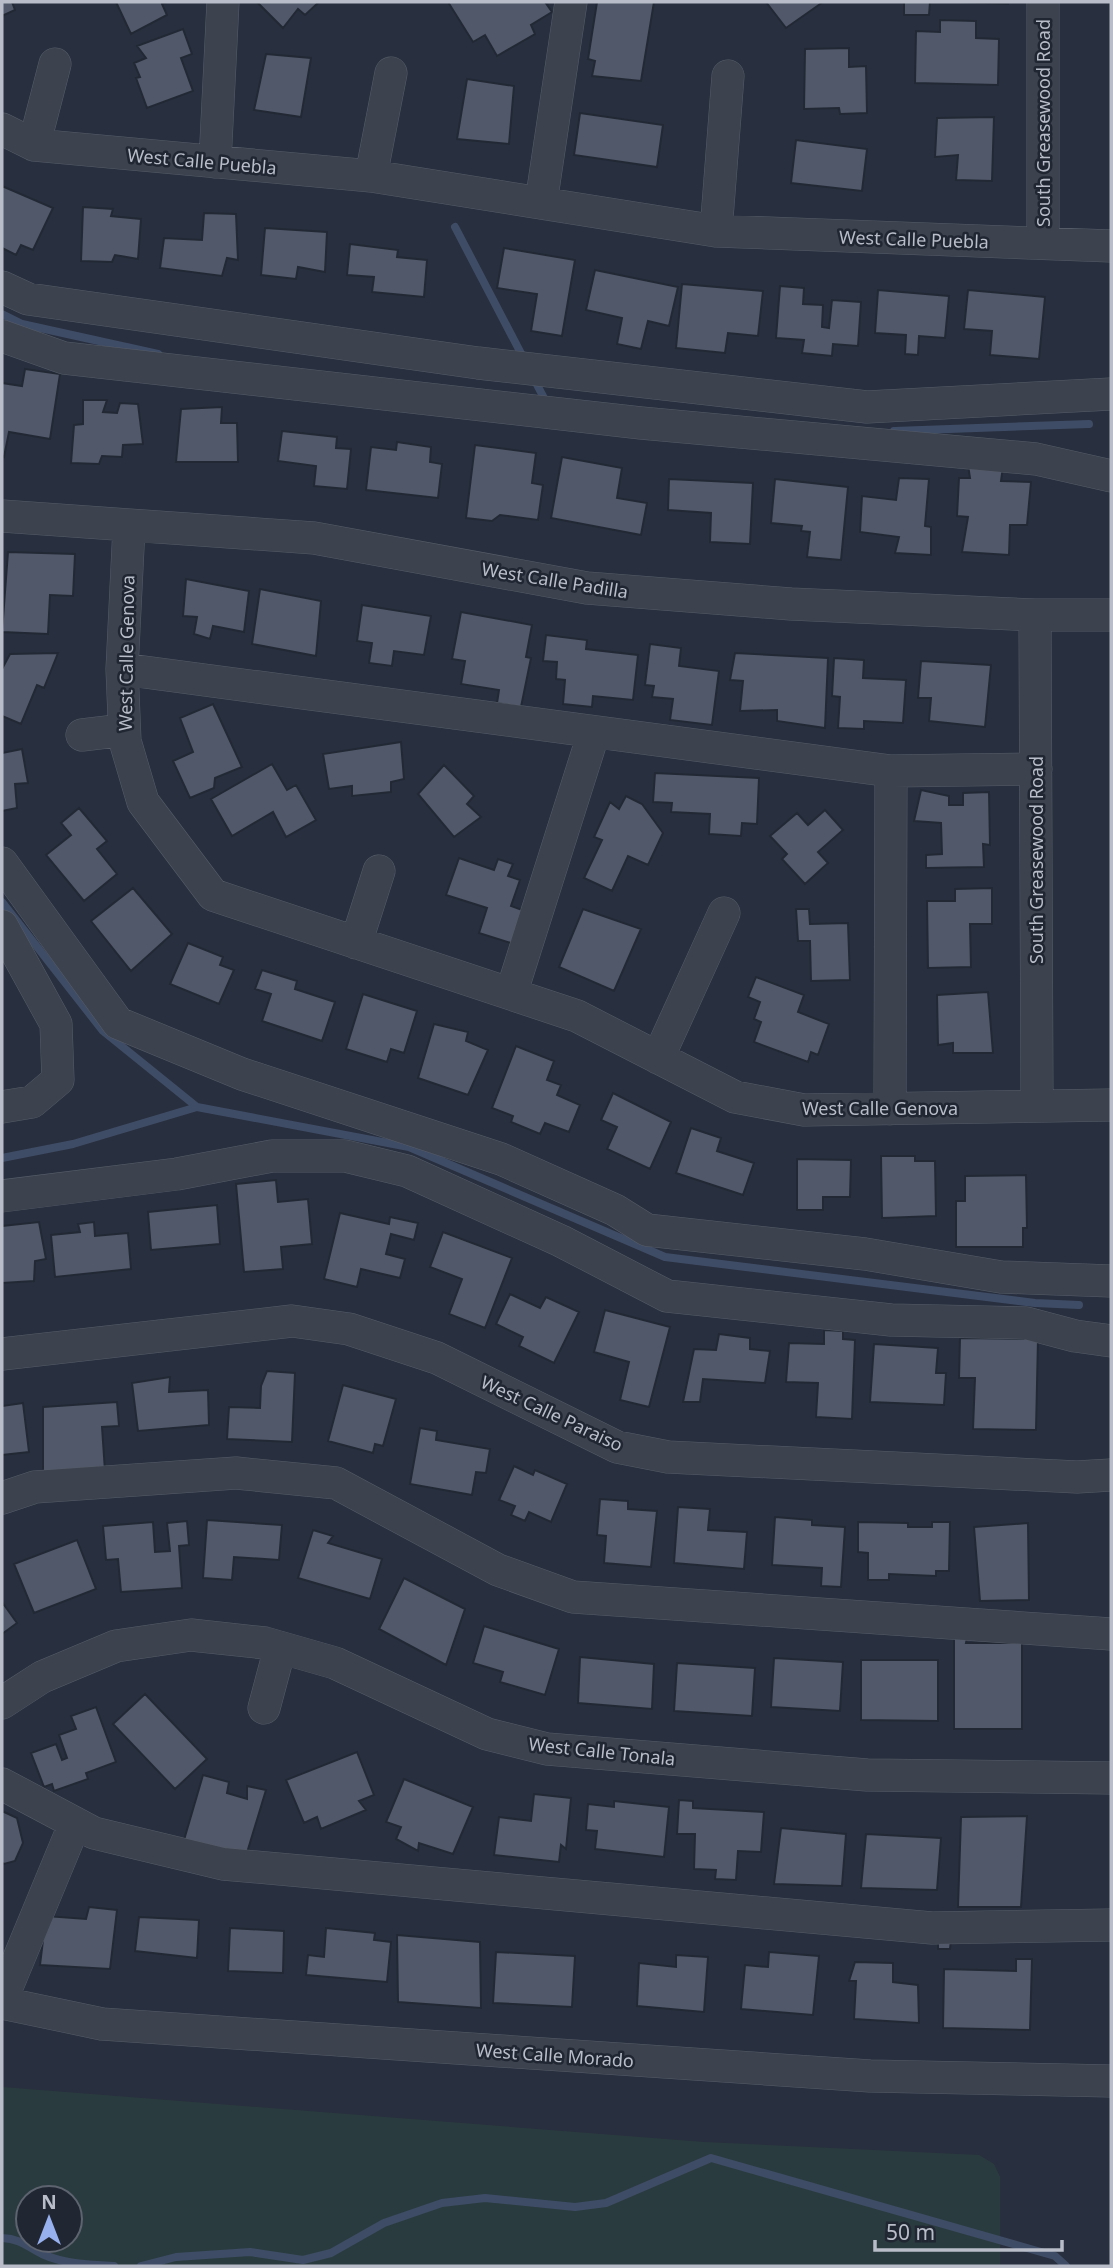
<svg xmlns="http://www.w3.org/2000/svg" width="1113" height="2268" viewBox="0 0 1113 2268" font-family="'Noto Sans',sans-serif">
<style>
.green{fill:#2a3b3f;fill-rule:evenodd}
.lines{fill:none;stroke-linecap:round;stroke-linejoin:round}
.stream{stroke:#3f4c65;stroke-width:8}
.building{fill:#515869;stroke:#222935;stroke-width:2}
.minor-casing{stroke:#565d69;stroke-width:33}
.minor{stroke:#3c424e;stroke-width:32}
.labels{text-anchor:middle;dominant-baseline:central;stroke-width:5;stroke-linejoin:round;paint-order:stroke}
.street-label{font-size:18px;fill:#b8bdc9;stroke:#202733}
</style>
<rect width="100%" height="100%" fill="#282f3e"/>
<path class="green" d="M2 2087 704 2142 979 2155 994 2164 1000 2177V2266H2ZM28 2198H70V2240H28Z"/>
<g class="lines">
<path class="stream" d="M455 227 525 361
M2 314 22 324 158 354
M534 379 544 398
M894 431 1089 424
M2 902 103 1031 197 1107
M2 1158 73 1144 197 1107 409 1147 665 1257 1035 1303 1079 1305
M2 2238C21 2239 26 2246 42 2254 64 2264 90 2265 114 2266
M141 2266 176 2257 250 2252 303 2260 331 2253 384 2223 442 2203 485 2198 575 2207 606 2203 711 2158 1055 2256 1066 2266"/>
</g>
<path class="building" d="M2 2H12L15 10 2 16Z
M116 2H166L162 4 167 15 131 34Z
M257 2H319L305 15 298 9 283 28Z
M448 2H545L552 12 531 25 535 34 497 56 485 35 473 42Z
M597 2H654L641 81 592 76 595 61 588 59Z
M766 2H823L786 28Z
M904 2H930L929 15H904Z
M964 2H1008V4Z
M940 20 976 21V38L999 39 998 85 915 83 916 31 940 32Z
M183 29 192 54 181 58 193 91 147 108 136 78 140 77 134 63 146 58 137 46Z
M849 48V67L866 66 867 113 840 114 839 108 804 109 805 49Z
M266 54 311 58 301 117 254 110Z
M467 79 514 86 509 144 457 139Z
M580 113 663 125 657 167 574 155Z
M994 117 992 181 956 180 958 155 935 157 937 118Z
M796 140 867 149 862 191 791 183Z
M2 186 53 208 33 250 21 245 16 255 2 248Z
M83 207 113 209 111 216 141 219 138 259 115 255 112 262 81 261Z
M204 213 236 214 238 260 227 258 222 276 160 268 164 238 202 240Z
M265 228 327 232 325 272 298 267 296 279 261 275Z
M350 244 398 250 397 257 427 260 424 297 372 292 374 277 347 275Z
M504 248 575 260 562 336 531 331 537 294 497 288Z
M595 270 678 287 669 326 648 321 641 349 617 344 622 318 586 310Z
M682 284 763 291 758 336 728 333 725 353 676 348Z
M780 286 804 288 803 304 823 305 822 327 829 328 832 300 861 302 858 346 833 344 832 356 802 353 804 340 776 338Z
M878 290 949 296 945 338 919 336 918 355 905 354 906 335 875 333Z
M968 290 1045 297 1039 359 990 355 992 331 964 329Z
M25 369 60 374 50 439 9 432 4 457 2 456V383L22 386Z
M83 400H107L103 412 117 413 120 403 138 404 143 444 123 445 122 457 102 456 99 464 71 463 74 425 83 424Z
M222 407 221 423H237L238 462H176L181 409Z
M282 431 337 437 336 448 351 449 347 489 314 486 316 466 278 461Z
M397 442 431 447 430 462 442 464 438 498 366 490 371 447 396 450Z
M475 445 536 453 532 483 543 485 538 520 500 515 492 521 466 518Z
M562 457 622 468 617 498 647 503 641 535 551 518Z
M968 465 1003 467 1001 481 1031 482 1027 525H1010L1009 555 962 552 968 517 957 516 959 478H970Z
M899 478 929 479 925 526 931 527V555L895 553 899 537 860 532 862 496 896 500Z
M669 479 753 483 750 544 710 542 711 513 668 510Z
M775 479 848 487 841 560 807 557 810 532 801 531 802 526 771 523Z
M8 552 75 554 73 596 50 595 48 634 2 632Z
M186 579 249 591 244 632 213 626 210 639 194 634 197 617 183 616Z
M260 589 321 601 316 656 252 644Z
M362 605 431 616 424 655 394 651 392 666 369 663 372 643 357 641Z
M461 612 532 625 526 657 531 658 521 707 497 703 499 690 461 684 465 661 452 659Z
M546 635 587 640 586 649 638 655 633 700 593 696 592 707 563 704 565 680 556 679 557 662 543 661Z
M650 644 681 648 679 666 719 671 712 725 670 720 673 699 652 697 654 686 645 685Z
M58 653 44 688 37 685 21 724 2 716V669L10 654Z
M735 653 828 658 825 728 777 721V710L740 711 743 681 730 680Z
M834 658 864 660 863 678 906 680 903 723 864 721V729L838 728 840 697 832 696Z
M921 661 991 665 985 727 929 721 931 698H918Z
M213 704 242 767 215 778 214 788 190 798 173 761 193 752 180 718Z
M401 742 404 779 391 782V792L352 796V786L329 789 323 754Z
M22 749 28 783 15 784 17 808 2 811V753Z
M272 764 287 790 296 785 316 820 286 837 273 812 232 836 211 799Z
M444 765 474 796 467 804 481 817 454 837 418 794Z
M655 773 759 778 757 824 742 823 741 836 709 834 710 814 671 812 672 803 653 802Z
M921 790 949 796V805H963V793L989 792 990 845 983 844 984 867 926 868V855L942 854 941 823 914 821Z
M626 796 642 804 663 833 648 865 628 856 612 891 584 878 602 840 594 837 610 802 619 809Z
M79 808 107 841 97 849 117 874 84 901 46 855 71 835 61 823Z
M825 810 843 830 818 852 828 863 805 884 782 859 787 854 770 836 797 813 808 825Z
M459 858 494 870 498 859 513 864 508 876 520 880 511 906 525 911 514 944 479 933 487 908 446 895Z
M133 888 172 934 131 971 91 921Z
M992 888V924H970L971 967 928 968 927 901H955V889Z
M583 909 641 929 614 991 559 967Z
M796 909H809L810 924 848 923 850 980 811 981 810 941H798Z
M188 943 223 957 220 965 234 970 219 1004 170 984Z
M262 970 297 981 295 989 335 1002 322 1041 262 1021 271 994 255 989Z
M756 977 804 995 798 1012 829 1024 818 1055 811 1052 808 1062 754 1042 761 1022 754 1019 760 1002 748 997Z
M988 992 993 1053H953V1043L938 1045 937 995Z
M363 994 417 1011 404 1053 391 1049 387 1062 346 1049Z
M434 1024 468 1032 466 1041 488 1050 468 1095 418 1078Z
M516 1046 554 1061 547 1080 561 1085 557 1095 580 1105 569 1132 545 1123 540 1134 511 1122 513 1116 492 1108Z
M613 1093 671 1122 650 1169 607 1149 617 1127 601 1120Z
M691 1128 721 1138 717 1151 754 1163 743 1195 676 1173Z
M881 1156H915V1161H935L936 1216 882 1218Z
M797 1159 851 1160 850 1197H823V1210H797Z
M1026 1175 1027 1228H1023V1247H956V1201H965V1176Z
M276 1180 278 1202 308 1199 312 1244 281 1247 283 1269 244 1272 236 1184Z
M217 1205 220 1244 151 1250 148 1212Z
M340 1213 389 1224 390 1217 418 1223 414 1240 391 1234 386 1254 405 1259 400 1278 361 1269 357 1287 324 1279Z
M39 1222 46 1259 35 1261 34 1281 2 1283V1226Z
M94 1222 95 1236 128 1233 131 1269 55 1277 51 1235 80 1232 78 1224Z
M443 1232 512 1258 485 1328 449 1314 462 1279 430 1267Z
M510 1294 540 1308 546 1297 579 1312 554 1363 519 1346 523 1337 496 1324Z
M605 1310 670 1327 649 1407 620 1400 629 1362 594 1352Z
M824 1330 843 1331V1339L855 1340 852 1419 816 1417 818 1383 786 1382 789 1343 824 1344Z
M719 1334 750 1338V1349L770 1351 765 1383 703 1379 700 1402H683L694 1349 716 1350Z
M960 1338 1038 1339 1036 1430 973 1429 975 1378H959Z
M874 1344 938 1348 936 1373H946L944 1405 870 1402Z
M267 1371 295 1373 292 1442 227 1439 229 1407 260 1408 261 1386Z
M170 1377 169 1392 208 1390 209 1425 138 1431 132 1383Z
M343 1385 396 1399 383 1446 375 1444 373 1453 328 1441Z
M117 1402 119 1426 102 1427 105 1471 43 1473V1407Z
M23 1403 29 1452 2 1455V1406Z
M420 1428 437 1431 436 1440 490 1449 486 1473 476 1472 472 1495 410 1484Z
M514 1466 533 1475 535 1470 567 1484 551 1522 529 1512 525 1521 511 1515 515 1506 499 1500Z
M600 1499 628 1501V1509L657 1511 651 1567 604 1563 606 1536 597 1535Z
M678 1507 710 1509 708 1530 747 1532 744 1569 674 1563Z
M775 1517 812 1520V1525L845 1527 841 1587 821 1586 822 1568 772 1565Z
M207 1520 282 1525 279 1560 234 1557 232 1580 203 1578Z
M187 1521 189 1545 179 1546 182 1588 121 1592 118 1559 106 1560 103 1526 153 1522 155 1552 170 1551 167 1523Z
M858 1522 908 1523V1527H932V1522H950L949 1571H936V1576L889 1574V1580H868V1553L858 1552Z
M1028 1523 1029 1600 980 1601 974 1527Z
M313 1530 333 1536 328 1543 382 1559 370 1599 298 1578Z
M77 1540 96 1589 34 1613 14 1564Z
M404 1578 465 1609 446 1665 379 1629Z
M2 1602 17 1623 2 1634Z
M484 1626 559 1649 545 1695 500 1682 503 1672 473 1663Z
M954 1638H967L966 1643H1022V1729H954Z
M580 1657 654 1664 652 1709 578 1703Z
M774 1658 843 1662 840 1711 771 1707Z
M861 1660H938V1721L861 1720Z
M677 1663 755 1668 752 1716 674 1711Z
M145 1694 207 1759 175 1789 113 1724Z
M96 1707 116 1762 86 1773 88 1779 54 1791 52 1784 44 1787 31 1753 56 1744 62 1760 67 1758 59 1735 76 1729 71 1716Z
M357 1752 374 1795 359 1801 366 1810 321 1829 317 1817 304 1823 286 1780Z
M203 1775 229 1782 227 1793 247 1799V1786L266 1790 246 1856 184 1840Z
M404 1779 473 1807 453 1854 419 1843 418 1851 396 1839 401 1827 386 1822Z
M534 1794 571 1798 566 1849 561 1845 559 1862 494 1855 499 1817 531 1821Z
M679 1800 693 1801V1808L764 1812 761 1852 738 1851 736 1880 715 1879 716 1870 694 1869 695 1834H677Z
M614 1801 669 1807 664 1857 595 1849 597 1831 586 1830 588 1804 614 1807Z
M2 1811 17 1818 23 1843 15 1861 4 1864 2 1863Z
M1027 1816 1021 1907H958L961 1817Z
M781 1828 846 1834 842 1886 774 1884Z
M866 1834 941 1838 937 1890 861 1888Z
M89 1907 117 1910 110 1969 40 1965 46 1916 86 1919Z
M139 1917 199 1920 197 1958 135 1951Z
M230 1928 284 1931 283 1973 228 1971Z
M326 1928 375 1933 374 1940 391 1942 387 1982 306 1975 308 1955 324 1957Z
M397 1935 480 1942 481 2008 398 2002Z
M938 1938 951 1939 950 1949H938Z
M496 1952 575 1956 572 2007 493 2003Z
M769 1952 819 1956 813 2015 741 2009 745 1965 768 1967Z
M676 1955 708 1957 704 2012 637 2006 639 1963 676 1967Z
M1016 1959H1032L1030 2030 943 2028 944 1969 1016 1971Z
M855 1962 893 1963V1982L918 1985 919 2023 854 2019 856 1981H849Z"/>
<g class="lines">
<defs>
<path id="minor" d="M1043 2V243
M2 129 34 145 371 176 716 231 1111 246
M34 145 55 64
M215 162 223 2
M371 176 391 73
M541 203 571 2
M716 231 728 76
M2 287 28 299 478 363 867 407 1111 394
M2 336 64 358 641 423 1036 459 1111 476
M2 516 314 538 587 588 791 604 1035 615H1111
M129 527 122 669 125 741 143 802 213 895 577 1016 735 1097 804 1110 1111 1105
M1035 615 1037 1105
M122 669 891 771
M82 735 124 730
M2 863 118 1023 242 1074 501 1159 615 1210 647 1230 865 1254 1001 1277 1111 1281
M2 926 56 1024 58 1080 32 1102 2 1107
M356 943 379 871
M511 994 594 732
M658 1058 724 913
M890 1109 891 771 1036 769
M2 1196 177 1174 272 1156H345L407 1171 561 1241 667 1296 891 1320 1026 1323 1075 1336 1111 1341
M2 1354 292 1321 349 1329 437 1358 617 1447 668 1457 1077 1477 1111 1475
M2 1498 35 1487 236 1473 336 1483 498 1570 573 1597 1111 1634
M2 1703 42 1677 116 1646 191 1635 265 1643 335 1663 487 1734 547 1749 867 1775 1111 1778
M264 1708 280 1648
M2 1784 94 1833 223 1864 932 1928 1111 1925
M2 1999 75 1823
M2 2003 102 2024 870 2076 1111 2081"/>
</defs>
<use href="#minor" class="minor-casing"/>
<use href="#minor" class="minor"/>
</g>
<g class="labels">
<g class="street-label">
<text transform="translate(1043 123) rotate(-90)">South Greasewood Road</text>
<text transform="translate(202 161) rotate(5)">West Calle Puebla</text>
<text transform="translate(914 239) rotate(2)">West Calle Puebla</text>
<text transform="translate(555 580) rotate(9)">West Calle Padilla</text>
<text transform="translate(126 653) rotate(-89)">West Calle Genova</text>
<text transform="translate(1036 860) rotate(-90)">South Greasewood Road</text>
<text x="880" y="1108">West Calle Genova</text>
<text transform="translate(552 1413) rotate(25)">West Calle Paraiso</text>
<text transform="translate(602 1751) rotate(6)">West Calle Tonala</text>
<text transform="translate(555 2055) rotate(4)">West Calle Morado</text>
</g>
</g>
<rect width="1113" height="2268" fill="none" stroke="#b8bdc9" stroke-width="7"/>
<g transform="translate(49 2219)"><circle r="33" fill="#202733" stroke="#5d636f" stroke-width="2"/>
<path d="M0-5L12 26L0 18L-12 26Z" fill="#97b1ef"/>
<text y="-10" font-size="19" font-weight="bold" text-anchor="middle" fill="#b8bdc9">N</text>
</g>
<path d="M875 2240v10h187v-10" fill="none" stroke="#b8bdc9" stroke-width="3.5"/>
<text x="886" y="2240" font-size="21" fill="#b8bdc9" stroke="#202733" stroke-width="5" paint-order="stroke">50 m</text>
</svg>
